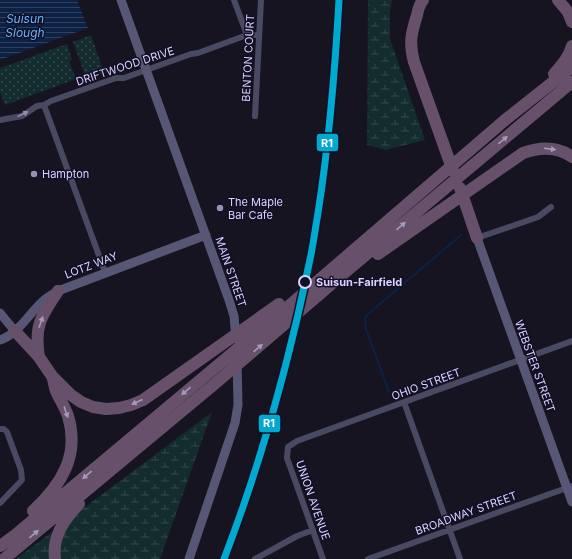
<svg xmlns="http://www.w3.org/2000/svg" width="572" height="559" viewBox="0 0 572 559" font-family="Inter,sans-serif">
<style>
.grass{fill:url(#grass-dots)}
.wetland{fill:url(#wetland-marsh)}
.water{fill:url(#water-rules)}
.lines{fill:none;stroke-linecap:round;stroke-linejoin:round}
.stream{stroke:#0d2144;stroke-width:2}
.street{stroke:#4a4962;stroke-width:6}
.secondary{stroke:#575674;stroke-width:9}
.highway{stroke:#67516a;stroke-width:12}
.rail-1-casing{stroke:#130f26;stroke-width:10}
.rail-1{stroke:#00a9ce;stroke-width:7}
.oneway{fill:#928eb0}
.oneway2{fill:#a699bc}
.poi-dot{fill:#9591b1;stroke:#130f26;stroke-width:1.5}
.stop-dot{fill:#130f26;stroke:#d9d4ff;stroke-width:2}
.labels{text-anchor:middle;dominant-baseline:central;stroke-width:3;stroke-linejoin:round;paint-order:stroke}
.street-label{font-size:11px;fill:#d9d4ff;stroke:#130f26}
.poi-label{font-size:11px;fill:#d9d4ff;stroke:#130f26;text-anchor:start}
.stop-label{font-size:11px;font-weight:bold;fill:#d9d4ff;stroke:#130f26;text-anchor:start}
.water-label{font-size:12px;font-style:italic;fill:#62b6ff;stroke:#130f26}
.line-badge{stroke:#130f26;stroke-width:1.5}
.badge-label{font-size:11px;text-anchor:middle;font-weight:bold;fill:#fff}
</style>
<defs>
<pattern id="grass-dots" width="8" height="8" patternUnits="userSpaceOnUse"><rect width="8" height="8" fill="#132c2d"/><path d="M2 2h.1M6 6h.1" fill="none" stroke="#354a4c" stroke-width="1.8" stroke-linecap="round"/></pattern>
<pattern id="wetland-marsh" width="20" height="14" patternUnits="userSpaceOnUse"><rect width="20" height="14" fill="#132c2d"/><path d="M1 5h8M5 5V1M11 12h8M15 12V8" fill="none" stroke="#354a4c"/></pattern>
<pattern id="water-rules" width="6" height="5" patternUnits="userSpaceOnUse"><rect width="6" height="5" fill="#0d2144"/><path d="M0 2.5h6" fill="none" stroke="#304060"/></pattern>
</defs>
<rect width="100%" height="100%" fill="#161421"/>
<path class="grass" d="M91 35 104 73 87 80 73 42Z
M67 44 72 60 69 61 76 79 5 105 0 92V68Z"/>
<path class="wetland" d="M368 0H392L390 12V39L425 140 386 150 367 145Z
M212 412 160 559H16Z"/>
<path class="water" d="M0 0H77L88 28 0 60Z"/>
<g class="lines">
<path class="stream" d="M389 392 366 329 365 318 368 314 461 235"/>
<path class="street" d="M234 0 247 35
M44 105 105 272
M255 116 261 0
M0 120 22 116 37 106 44 105 51 101 116 78H124L191 54 198 53 247 35H259
M477 238 538 217 551 207
M404 402 460 559
M0 429H4L7 432 21 470 22 480 0 503
M255 559 297 536 313 530
M323 559 287 458 288 447 297 441 572 341
M368 559 572 486"/>
<path class="secondary" d="M121 0 229 300 234 316 236 339
M477 238 572 502
M0 313 14 330
M0 340C18 334 29 314 42 302 47 297 53 294 58 291L206 235
M189 559 235 423 238 405 237 360"/>
<path class="highway" d="M423 0C419 5 418 9 417 15 411 34 409 43 414 62L453 171
M558 0 568 12 572 22
M554 74C562 65 569 57 572 46
M460 188 477 238
M378 254 523 153C540 147 557 146 572 157
M14 330 39 357 52 376 71 395 81 402 93 407 106 409 119 408 131 405 143 400 279 304
M39 357C34 326 41 316 58 291
M33 511C61 485 80 456 68 416 65 407 60 400 56 391 54 386 54 381 52 376
M0 546 14 536 291 304 505 120 572 67
M4 559 217 382 349 269 572 82
M55 559C52 536 64 520 79 504"/>
<defs>
<path id="rail-1" d="M224 559C260 465 289 362 309 264 313 247 315 230 318 213 329 143 335 71 339 0"/>
</defs>
<use href="#rail-1" class="rail-1-casing"/>
<use href="#rail-1" class="rail-1"/>
</g>
<defs><path id="oneway-solid" d="M-6-.8H1V-3.2L6.5 0L1 3.2V.8H-6Z"/></defs>
<use class="oneway" href="#oneway-solid" transform="translate(23 114) rotate(-26)"/>
<g class="oneway2">
<use href="#oneway-solid" transform="translate(503 140) rotate(-40)"/>
<use href="#oneway-solid" transform="translate(550 149) rotate(7)"/>
<use href="#oneway-solid" transform="translate(401 226) rotate(-40)"/>
<use href="#oneway-solid" transform="translate(41 322) rotate(-71)"/>
<use href="#oneway-solid" transform="translate(258 348) rotate(-40)"/>
<use href="#oneway-solid" transform="translate(186 391) rotate(140)"/>
<use href="#oneway-solid" transform="translate(137 402) rotate(156)"/>
<use href="#oneway-solid" transform="translate(66 412) rotate(71)"/>
<use href="#oneway-solid" transform="translate(87 475) rotate(140)"/>
<use href="#oneway-solid" transform="translate(34 534) rotate(-40)"/>
</g>
<g class="poi-dot">
<circle cx="34" cy="174" r="4"/>
<circle cx="220" cy="208" r="4"/>
</g>
<circle class="stop-dot" cx="305" cy="282" r="6"/>
<g class="labels">
<g class="street-label">
<text transform="translate(248 58) rotate(-87)">BENTON COURT</text>
<text transform="translate(125 66) rotate(-18)">DRIFTWOOD DRIVE</text>
<text transform="translate(91 265) rotate(-21)">LOTZ WAY</text>
<text transform="translate(231 272) rotate(71)">MAIN STREET</text>
<text transform="translate(535 366) rotate(70)">WEBSTER STREET</text>
<text transform="translate(426 384) rotate(-20)">OHIO STREET</text>
<text transform="translate(313 500) rotate(71)">UNION AVENUE</text>
<text transform="translate(466 513) rotate(-20)">BROADWAY STREET</text>
</g>
<g class="poi-label">
<text x="42" y="174">Hampton</text>
<text x="228" y="202">The Maple<tspan x="228" dy="13">Bar Cafe</tspan></text>
</g>
<g class="stop-label">
<text x="316" y="282">Suisun-Fairfield</text>
</g>
<g class="water-label">
<text x="25" y="18">Suisun<tspan x="25" dy="14">Slough</tspan></text>
</g>
</g>
<g class="line-badge">
<rect x="316" y="133" width="23" height="19" rx="4" fill="#00a9ce"/>
<rect x="258" y="414" width="23" height="19" rx="4" fill="#00a9ce"/>
</g>
<g class="badge-label">
<text x="327" y="147">R1</text>
<text x="269" y="427">R1</text>
</g>
</svg>
